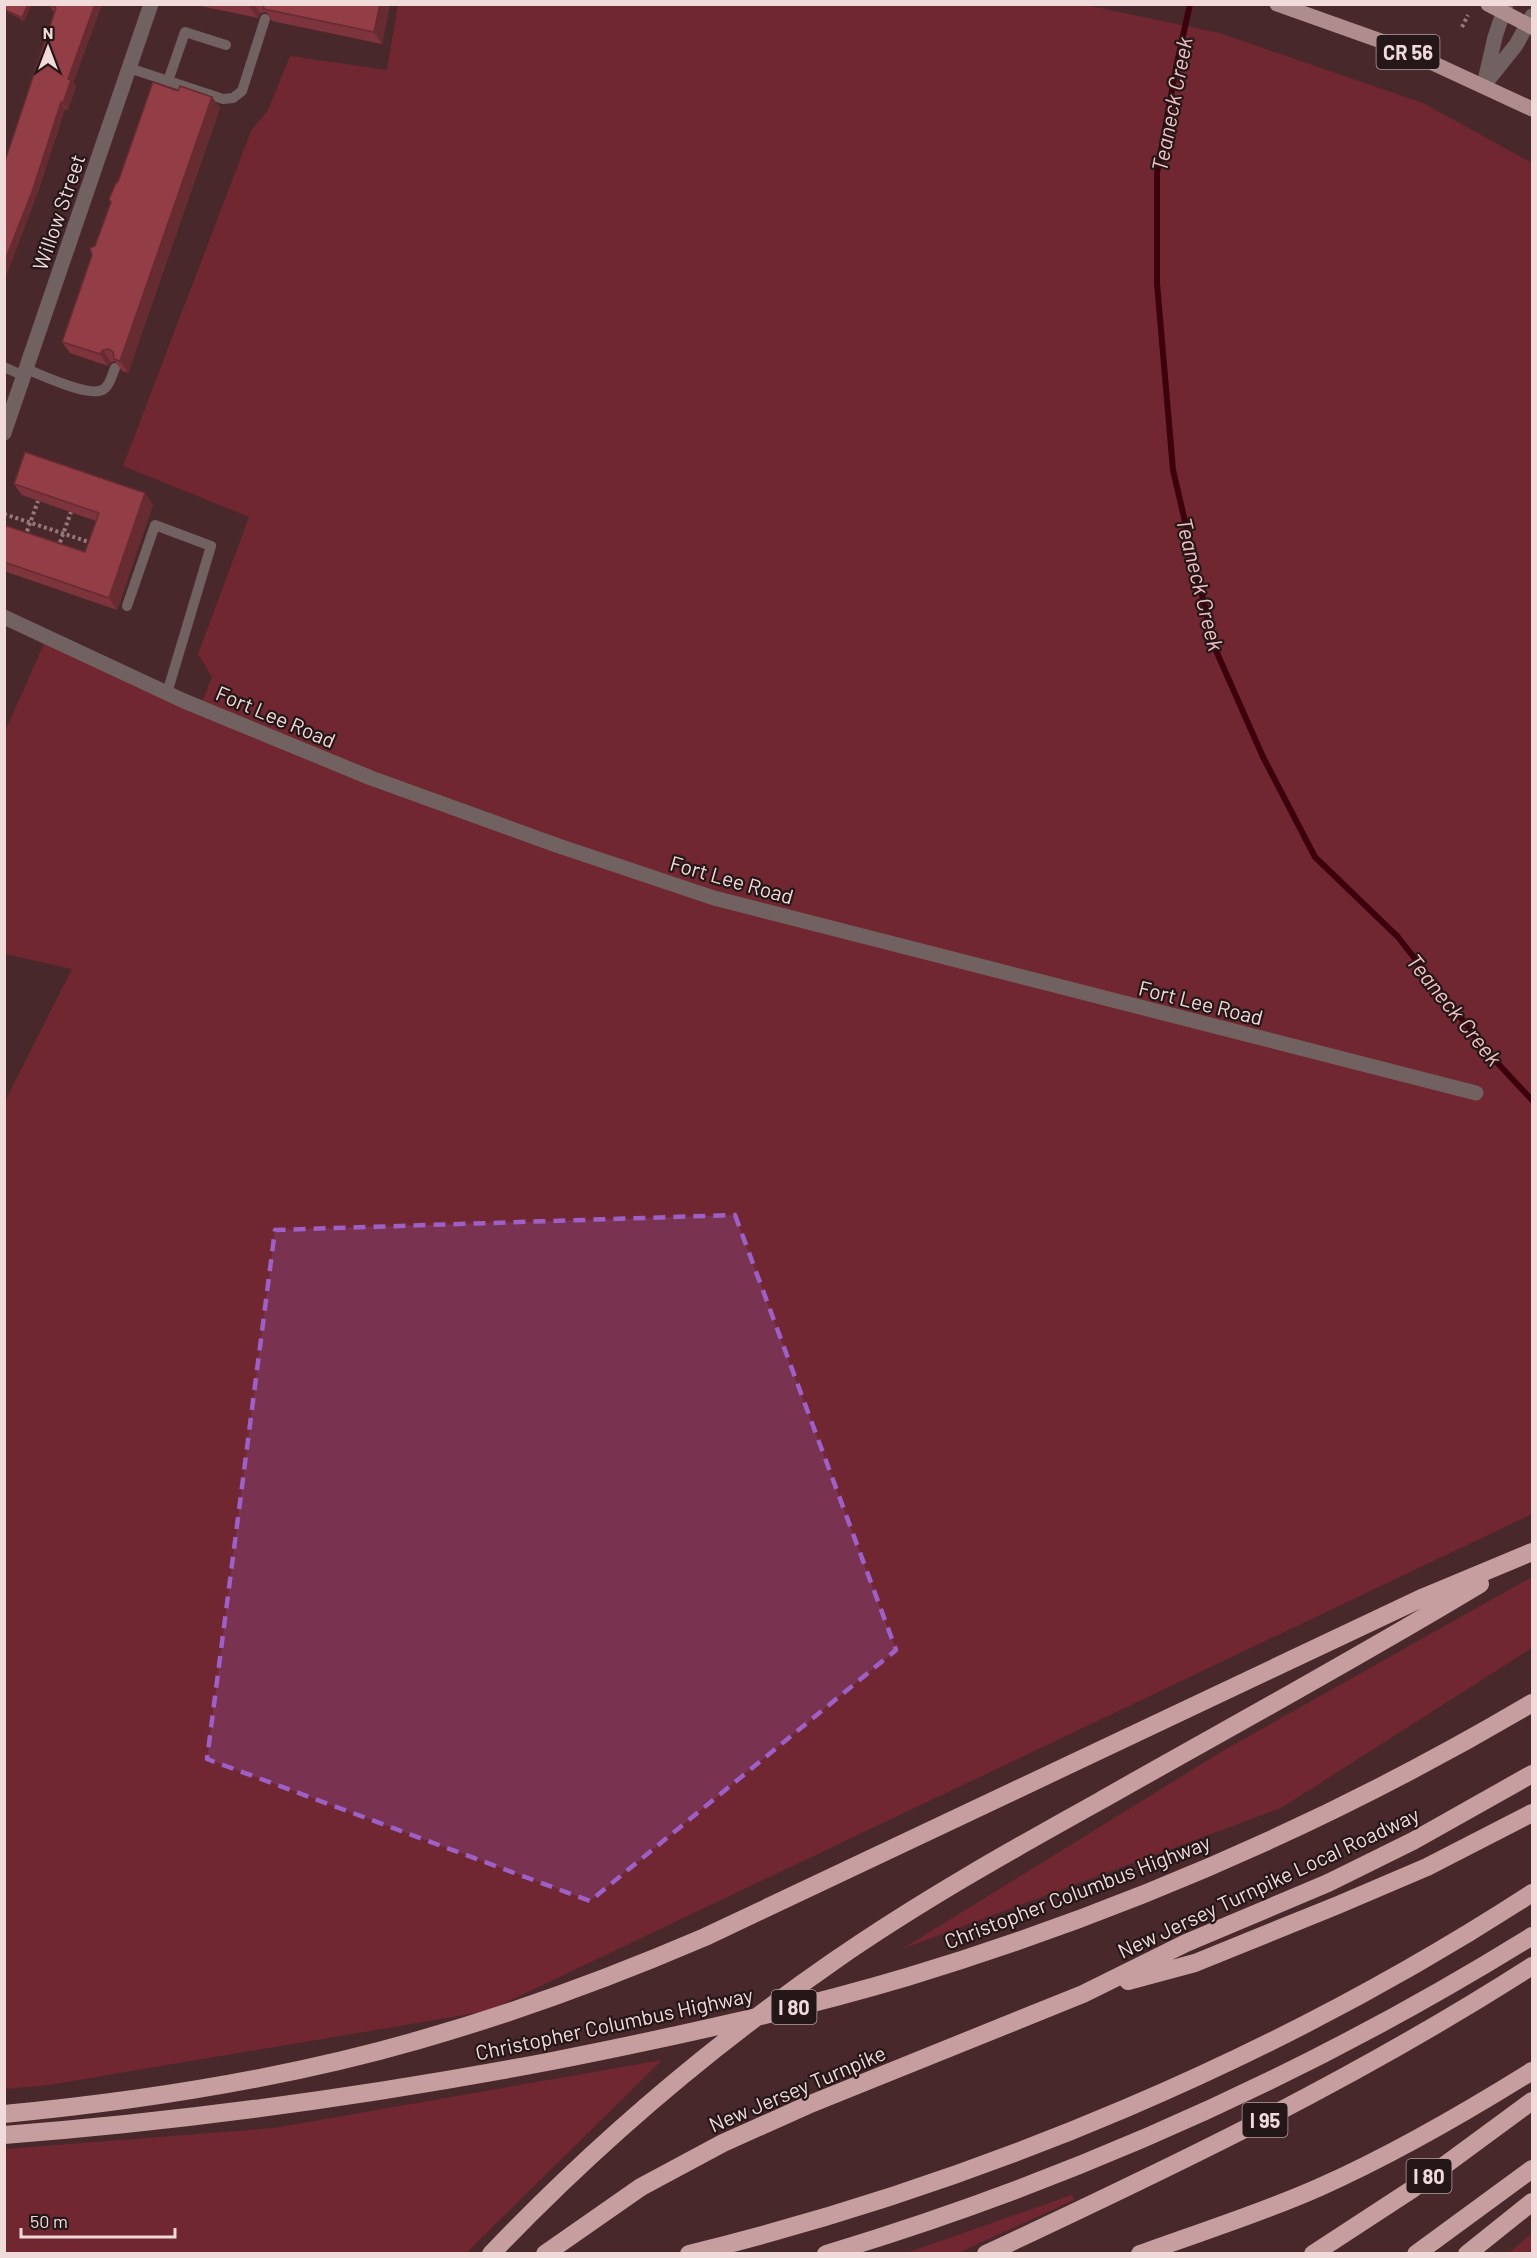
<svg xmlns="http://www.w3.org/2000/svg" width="1537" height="2258" viewBox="0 0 1537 2258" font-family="Barlow,sans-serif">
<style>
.green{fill:#702731}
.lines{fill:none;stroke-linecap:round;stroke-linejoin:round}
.stream{stroke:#3d000d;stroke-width:6}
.path{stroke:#95797b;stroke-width:4;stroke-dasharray:3 3;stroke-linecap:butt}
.lane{stroke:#726161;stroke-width:10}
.street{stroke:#726161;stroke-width:15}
.primary{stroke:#af8c8e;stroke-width:15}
.highway{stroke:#c79e9f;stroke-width:18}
.wall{fill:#7e343d}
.shaded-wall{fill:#672b32}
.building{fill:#933d47;stroke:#672b32;stroke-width:1.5}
.marked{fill:#9e60c7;fill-opacity:0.2;stroke:#9e60c7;stroke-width:4.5;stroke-dasharray:12 8;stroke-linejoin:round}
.labels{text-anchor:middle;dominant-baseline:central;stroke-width:4.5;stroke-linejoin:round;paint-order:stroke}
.shield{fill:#251617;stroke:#b39fa0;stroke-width:1.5}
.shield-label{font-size:20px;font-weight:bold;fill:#f0dada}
.street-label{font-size:21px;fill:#f0dada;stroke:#251617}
.water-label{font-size:22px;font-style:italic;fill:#f3c1c3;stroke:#251617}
</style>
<rect width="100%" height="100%" fill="#49282b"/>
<path class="green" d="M398 5H1086L1219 33 1423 103 1532 163V1514L488 2011 49 2085 5 2089V1101L72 969 5 954 4 726 7 727 47 637 200 707 212 677 198 654 249 517 123 466 251 131 268 110 290 56 387 70Z
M1532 1577V1648L1281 1808 902 1949 1226 1749Z
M662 2060 466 2253H5V2149L274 2128Z
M1072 2195 1074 2200 958 2253H906Z
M1532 2233V2253H1509Z"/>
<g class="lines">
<path class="stream" d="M1190 4 1176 68 1157 173V283L1173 470 1214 646 1263 757 1315 857 1398 937 1489 1054 1532 1100"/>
<path class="path" d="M1462 27 1468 15
M4 514 92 543
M25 537 38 501
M58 548 71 512"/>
<path class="lane" d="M129 68 223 99 233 98 242 91 265 19
M168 81 185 32 226 45
M4 367 24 376
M26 369C42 375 91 399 104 389 110 385 112 375 115 368
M127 606 155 525 211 546 167 693"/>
<path class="street" d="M1484 85 1516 45 1532 16
M1484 85 1495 37 1506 4
M4 433 151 4
M4 617 184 701 371 778 556 845 714 898 1476 1093"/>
<path class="primary" d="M1277 4 1398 47 1532 109
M1488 4 1532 27"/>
<path class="highway" d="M1128 1981 1195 1963 1338 1905 1427 1867 1532 1813
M4 2114C141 2101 287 2078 419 2040 517 2012 612 1977 705 1937L1424 1597 1532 1552
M4 2135C186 2121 367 2096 547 2062 668 2038 789 2012 907 1977 1125 1911 1336 1819 1532 1703
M491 2254C595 2145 711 2046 834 1961 919 1902 1008 1852 1098 1802 1225 1730 1354 1660 1480 1584
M545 2254 641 2187 723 2143 808 2105 1083 1994 1186 1943 1328 1883 1413 1841 1532 1774
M689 2254C981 2183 1280 2057 1532 1893
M826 2254C1075 2179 1311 2073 1532 1936
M986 2254C1176 2165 1356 2079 1532 1966
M1140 2254C1200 2232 1262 2213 1320 2187 1394 2154 1463 2114 1532 2071
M1313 2254 1411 2190 1532 2101
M1416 2254 1532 2169
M1467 2254 1532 2202"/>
</g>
<path class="wall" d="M32 4 24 21 4 10V6Z
M102 4 73 83 76 86 68 110 65 109 37 195 55 12 53 11 49 5Z
M200 4H390L382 44 272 21 266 12 260 13 258 18 201 6Z
M178 91 212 97 220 108 128 373 122 371 115 361 111 362 108 366 70 353 62 342 118 182Z
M14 484 145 493 153 505 117 610 4 571V525L85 552 96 521 22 495Z"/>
<path class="shaded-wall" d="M28 4H32L24 21 22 18Z
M95 4H102L73 83 76 86 68 110 63 103 68 79Z
M250 4H254L260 13 258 18 249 6Z
M380 4H390L382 44 374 32Z
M212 97 220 108 128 373 120 361Z
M61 102 65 109 37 195 4 282V263Z
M103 350 111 362 108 366 100 354Z
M145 493 153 505 117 610 109 598Z"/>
<path class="building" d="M5 4H28L22 18 4 9Z
M95 4 68 79 71 80 63 103 61 102 33 189 4 263V164L56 8 49 5Z
M263 4H380L374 32 264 9Z
M153 82 178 91 180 86 212 97 120 361 114 359 113 352 109 349 103 350 100 354 62 342 92 255 90 248 95 246 111 202 109 199 116 183 118 182Z
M25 452 145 493 109 598 4 562V525L85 552 99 513 14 484Z"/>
<path class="marked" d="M735 1215 896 1650 590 1901 207 1759 275 1230Z"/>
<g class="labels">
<g class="shield">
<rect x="1376.5" y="35" width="63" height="34" rx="4.5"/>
<rect x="771.5" y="1990" width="45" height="34" rx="4.5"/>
<rect x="1242.5" y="2103" width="45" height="34" rx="4.5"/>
<rect x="1406.5" y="2159" width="45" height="34" rx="4.5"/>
</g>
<g class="shield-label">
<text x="1408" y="52">CR 56</text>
<text x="794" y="2007">I 80</text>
<text x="1265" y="2120">I 95</text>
<text x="1429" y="2176">I 80</text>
</g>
<g class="street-label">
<text transform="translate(58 212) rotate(-71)">Willow Street</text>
<text transform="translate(276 716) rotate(23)">Fort Lee Road</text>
<text transform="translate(732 879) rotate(16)">Fort Lee Road</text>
<text transform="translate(1201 1002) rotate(14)">Fort Lee Road</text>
<text transform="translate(1268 1882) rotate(-25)">New Jersey Turnpike Local Roadway</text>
<text transform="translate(1077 1891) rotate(-21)">Christopher Columbus Highway</text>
<text transform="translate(614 2023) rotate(-12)">Christopher Columbus Highway</text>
<text transform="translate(797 2088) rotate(-23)">New Jersey Turnpike</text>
</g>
<g class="water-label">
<text transform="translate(1171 104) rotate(-79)">Teaneck Creek</text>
<text transform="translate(1201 584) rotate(76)">Teaneck Creek</text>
<text transform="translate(1455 1009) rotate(51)">Teaneck Creek</text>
</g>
</g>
<rect width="1537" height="2258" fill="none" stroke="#f0dada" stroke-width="12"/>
<g transform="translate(48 48)" stroke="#251617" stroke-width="4.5" paint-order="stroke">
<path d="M0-4.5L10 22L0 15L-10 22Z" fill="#f0dada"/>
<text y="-9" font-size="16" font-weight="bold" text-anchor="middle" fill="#f0dada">N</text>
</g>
<path d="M21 2228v9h154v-9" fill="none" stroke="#f0dada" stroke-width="3"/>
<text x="30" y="2228" font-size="18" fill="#f0dada" stroke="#251617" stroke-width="4.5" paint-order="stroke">50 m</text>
</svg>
